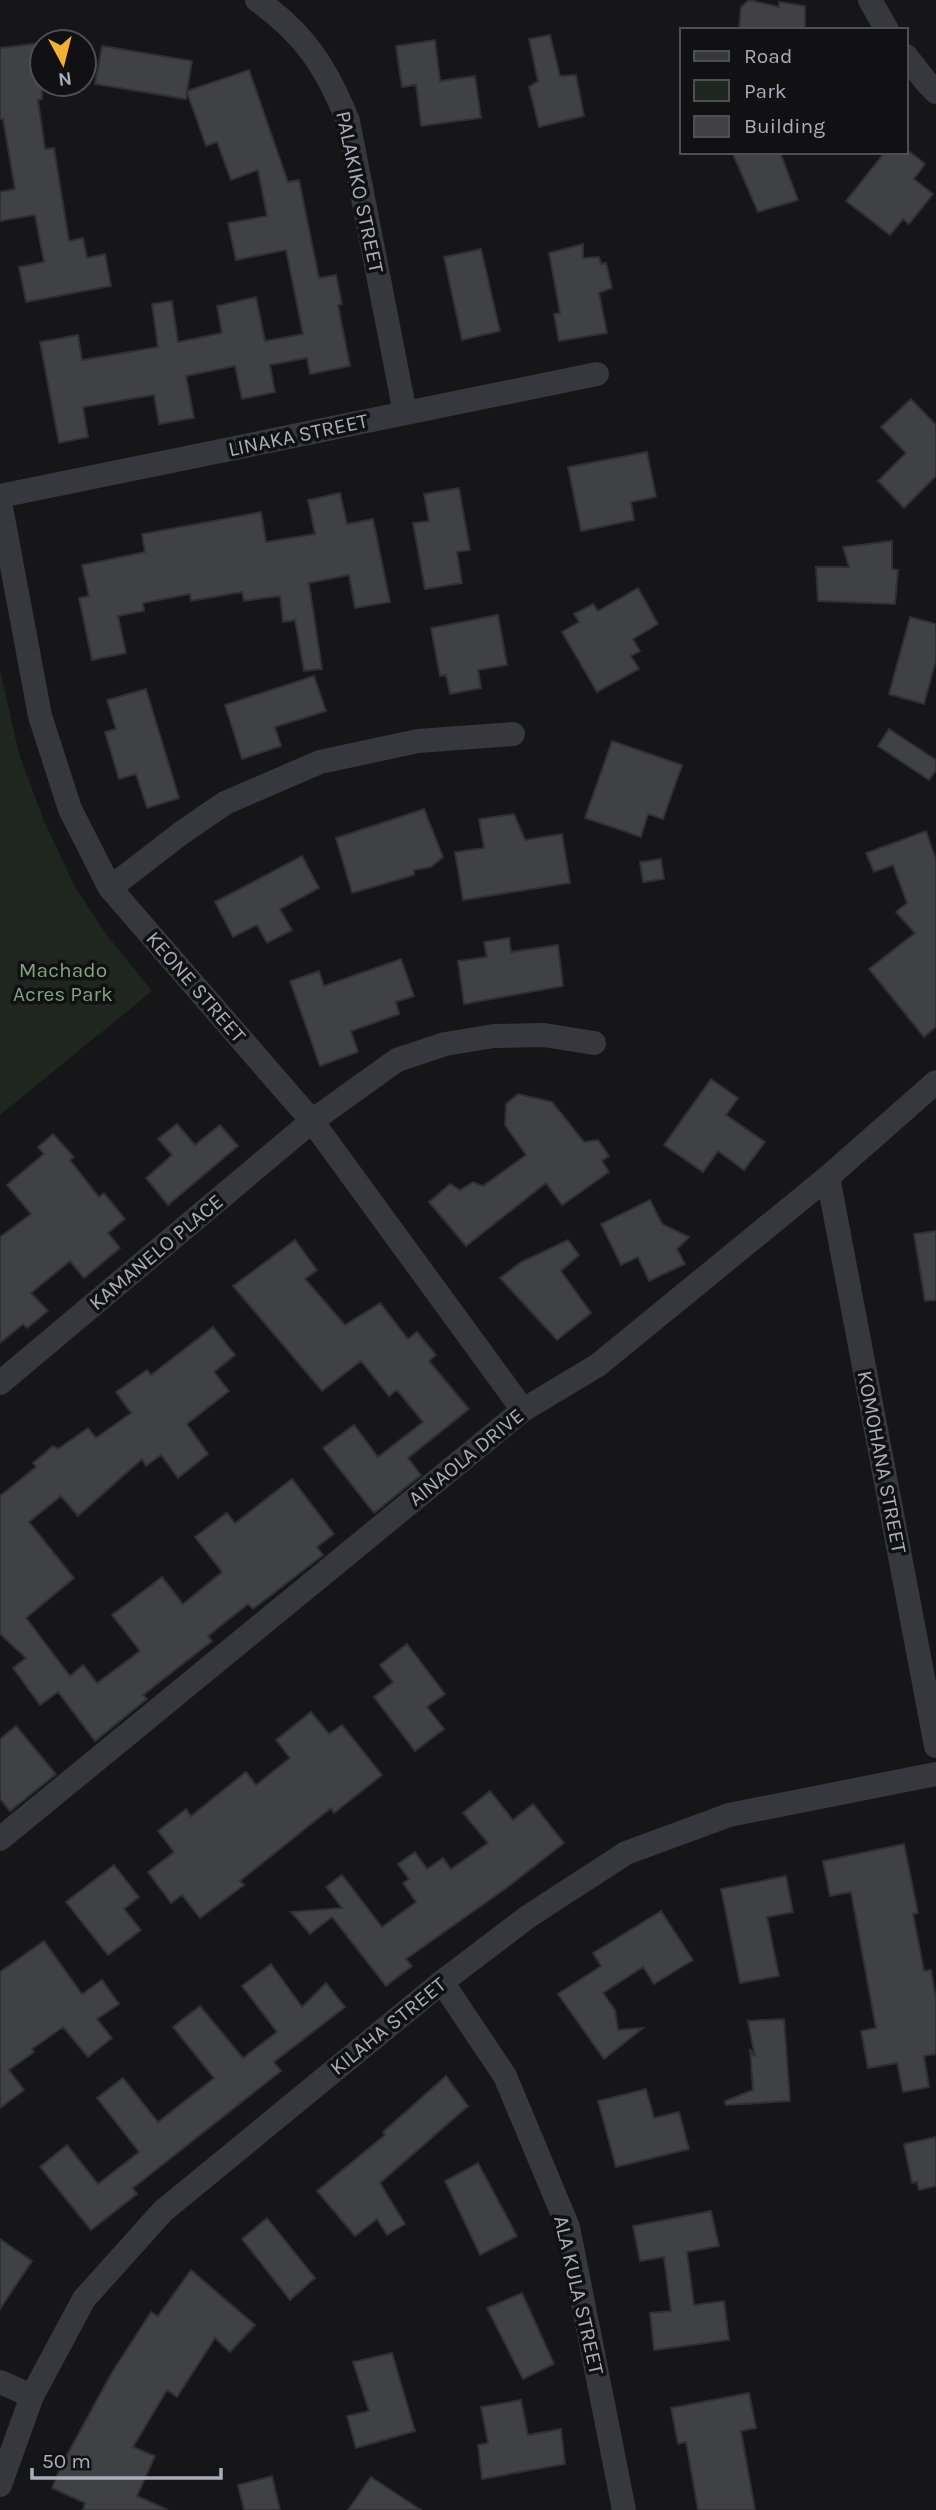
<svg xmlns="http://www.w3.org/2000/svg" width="936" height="2510" viewBox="0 0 936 2510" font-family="Karla,sans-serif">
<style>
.green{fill:#1e261f}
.building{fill:#404145;stroke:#303034;stroke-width:2}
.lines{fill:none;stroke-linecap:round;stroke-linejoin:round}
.minor{stroke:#37383d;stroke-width:24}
.labels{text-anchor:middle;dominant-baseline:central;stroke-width:7;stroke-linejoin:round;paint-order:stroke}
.street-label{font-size:21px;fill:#a8adb8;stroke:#111113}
.park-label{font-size:21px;fill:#7fa381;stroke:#111113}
</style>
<rect width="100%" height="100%" fill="#161618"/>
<path class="green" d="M0 670 19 754 44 821 75 887 106 934 152 991 0 1115Z"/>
<path class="building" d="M749 0 779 7V2L805 6V30H739L741 7Z
M550 35 560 76 576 75 584 116 539 127 529 87 538 81 529 39Z
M435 40 440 81 475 76 481 118 421 126 416 85 402 87 396 46Z
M42 43V99L38 100 45 149 54 148 69 241 83 238 87 258 105 254 111 286 26 302 19 267 44 262 35 215 0 221V192L15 189 3 119H0V48Z
M102 46 192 61 187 91 249 70 288 182 299 180 319 278 336 275 342 304 338 305 350 366 310 374 307 358 270 365 275 392 242 399 235 366 186 376 194 418 159 424 154 395 83 407 88 437 59 443 40 342 78 335 82 360 158 347 152 304 172 301 178 342 222 333 217 306 256 297 265 341 303 334 286 250 236 260 228 223 267 216 258 170 231 180 217 142 206 146 187 92 186 99 95 84Z
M732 152H780L798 200 758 212Z
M885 152H910L925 164 914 179 933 194 909 224 903 219 890 235 846 201Z
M583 244V258L599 257 601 264 606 263 612 288 599 293 607 333 559 341 554 314 560 313 549 253Z
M481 249 500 331 462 340 444 257Z
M911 399 936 425V476L904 508 878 481 906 453 881 427Z
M647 452 656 497 631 502 634 520 581 531 568 467Z
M459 488 470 550 457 552 462 583 425 589 413 523 429 521 424 494Z
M340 493 347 524 373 519 390 602 355 608 349 575 309 583 322 669 304 671 295 620 283 622 280 596 244 601 242 592 191 601 190 594 143 603 144 611 118 616 126 653 92 660 79 598 89 596 82 565 145 552 142 534 261 512 266 542 315 534 308 500Z
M892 541V569L898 570 895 604 818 601 816 567H849L843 547Z
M638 588 658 624 633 639 640 651 631 656 639 669 597 692 562 632 579 622 574 614 593 604 598 611Z
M498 615 507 665 478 670 481 688 450 694 446 675 440 676 431 628Z
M910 617 936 624V660L924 704 889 694Z
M314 676 326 711 275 727 281 746 242 759 225 705Z
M146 689 179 798 147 808 136 774 119 779 105 732 116 729 107 700Z
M889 729 936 760V770L929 780 878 746Z
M612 741 682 765 663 819 648 814 641 837 585 818Z
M424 809 443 857 431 867 414 870V875L352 893 336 838Z
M514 814 525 840 562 834 570 883 463 900 455 852 484 848 479 819Z
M926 831 936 860V1027L924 1037 869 969 915 933 896 912 907 903 893 865 874 872 866 853Z
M302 856 319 888 280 909 292 930 267 943 257 925 233 937 215 902Z
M661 859 664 879 643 882 640 862Z
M509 938 511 952 558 945 563 986 464 1004 458 961 487 957 484 942Z
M401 959 414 996 396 1002 399 1014 351 1031 358 1052 320 1066 290 981 319 971 324 986Z
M711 1079 738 1098 726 1115 765 1142 744 1170 718 1151 703 1172 664 1145Z
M518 1094 552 1102 584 1142 598 1140 609 1156 602 1161 609 1172 562 1205 546 1183 466 1246 429 1202 450 1184 460 1190 473 1182 483 1186 526 1155 505 1125 506 1104Z
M177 1124 195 1145 220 1125 238 1146 168 1205 146 1178 172 1155 158 1139Z
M53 1134 74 1157 70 1160 99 1197 104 1193 125 1219 108 1233 120 1248 84 1278 70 1261 31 1293 48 1311 27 1328 23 1324 0 1343V1237L31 1214 7 1185 44 1154 38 1147Z
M650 1200 662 1224 689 1237 677 1249 685 1264 649 1281 638 1257 621 1265 601 1224Z
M936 1231V1300L925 1301 914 1234Z
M295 1240 317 1270 305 1279 345 1325 380 1303 408 1339 417 1332 436 1355 429 1361 469 1409 408 1458 421 1475 374 1513 323 1448 354 1425 378 1457 423 1422 397 1390 389 1396 361 1361 322 1391 233 1286Z
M568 1240 579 1255 561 1271 591 1313 557 1340 500 1278 521 1262Z
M213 1327 235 1355 214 1372 229 1391 187 1424 208 1454 178 1478 161 1455 146 1466 142 1459 78 1516 61 1496 29 1522 74 1578 26 1618 70 1676 83 1665 97 1683 140 1651 112 1615 162 1577 183 1604 222 1572 195 1537 227 1513 235 1523 292 1479 334 1534 317 1547 323 1555 253 1609 248 1604 208 1636 212 1641 143 1695 147 1699 95 1741 58 1692 40 1705 13 1668 26 1658 0 1634V1496L36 1467 33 1463 53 1446 58 1449 88 1428 96 1438 131 1413 116 1392 147 1370 151 1375Z
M407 1644 445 1694 427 1707 444 1729 415 1751 374 1697 393 1682 380 1665Z
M311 1712 329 1734 342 1725 382 1775 334 1813 331 1808 240 1881 244 1885 200 1918 182 1895 171 1903 148 1872 174 1852 158 1831 186 1809 191 1816 246 1772 256 1785 290 1758 276 1740Z
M16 1726 56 1774 10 1811 0 1799V1739Z
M490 1791 513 1820 533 1804 564 1843 505 1889 406 1959 412 1966 386 1986 332 1917 310 1934 291 1912 342 1908 326 1887 342 1875 382 1927 416 1902 403 1883 409 1879 398 1864 415 1852 427 1869 443 1858 451 1869 488 1843 463 1813Z
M904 1844 918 1913 913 1914 924 1971 931 1970 936 1999V2054L924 2056 929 2087 903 2092 897 2063 868 2068 861 2031 876 2028 851 1892 830 1896 823 1861Z
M114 1865 139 1897 124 1909 141 1930 108 1955 66 1902Z
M786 1876 793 1912 767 1917 779 1976 740 1983 721 1889Z
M661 1911 693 1960 654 1984 643 1967 603 1993 615 2010 618 2030 643 2028 604 2059 558 1994 601 1966 593 1953Z
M44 1941 82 1994 102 1980 119 2004 97 2019 112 2038 88 2057 63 2027 32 2049 34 2052 9 2070 24 2090 0 2108V1972Z
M271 1964 302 2007 326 1983 345 2007 274 2062 281 2071 133 2188 137 2194 91 2230 40 2167 67 2145 98 2184 139 2152 97 2098 123 2078 158 2122 214 2078 173 2027 200 2006 243 2058 277 2032 242 1986Z
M784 2019 790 2101 726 2105 725 2101 753 2090 750 2049 755 2057 748 2021Z
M446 2076 468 2106 380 2183 405 2224 387 2235 377 2219 355 2236 317 2191 385 2135 383 2132Z
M646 2089 654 2118 679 2112 689 2149 616 2167 598 2101Z
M936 2137V2186L919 2190 917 2182 912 2183 904 2144Z
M478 2163 517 2236 480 2255 445 2181Z
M711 2211 719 2246 687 2252 694 2305 724 2301 729 2340 654 2350 650 2313 671 2311 664 2257 640 2261 633 2226Z
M267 2218 315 2278 290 2300 242 2239Z
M0 2239 32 2261 0 2309Z
M191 2270 255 2325 230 2352 215 2338 177 2397 167 2390 133 2447 155 2456 137 2496 168 2510H83L85 2503 52 2488 60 2468 111 2374 151 2312 158 2316Z
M522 2293 554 2364 523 2379 487 2308Z
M392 2353 415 2431 356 2448 347 2416 369 2411 353 2362Z
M749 2393 756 2428 741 2431 755 2510H698L686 2442 678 2444 671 2408Z
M521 2400 528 2435 561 2429 565 2464 482 2479 478 2445 488 2443 481 2407Z
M272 2476 280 2510H244L238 2485Z
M371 2477 421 2510H348Z"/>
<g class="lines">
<path class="minor" d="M257 0C305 34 326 67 348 121L405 413
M870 0 887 30
M906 56 928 84 936 92
M0 496 597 374
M0 502 40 716 70 809 110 888 312 1121 523 1410
M110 888 180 834 225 803 320 762 418 741 513 734
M828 1177 936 1746
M0 1383 312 1121 397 1060 445 1044 494 1036 544 1035 594 1043
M0 1839 523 1410 598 1365 828 1177 936 1082
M442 1982 505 2076 568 2227 624 2510
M0 2382 32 2396
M0 2485 32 2396 84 2299 163 2211 442 1982 529 1916 626 1853 729 1815 936 1774"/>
</g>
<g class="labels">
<g class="street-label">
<text transform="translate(360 192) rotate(78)">PALAKIKO STREET</text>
<text transform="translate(298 435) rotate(-12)">LINAKA STREET</text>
<text transform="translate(196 987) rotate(49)">KEONE STREET</text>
<text transform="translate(156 1252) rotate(-40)">KAMANELO PLACE</text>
<text transform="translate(466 1457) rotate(-39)">AINAOLA DRIVE</text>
<text transform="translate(882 1462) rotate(79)">KOMOHANA STREET</text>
<text transform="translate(388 2026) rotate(-39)">KILAHA STREET</text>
<text transform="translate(579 2295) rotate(77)">ALA KULA STREET</text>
</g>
<g class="park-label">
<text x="63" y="970">Machado<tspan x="63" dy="24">Acres Park</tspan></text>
</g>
</g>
<rect x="680" y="28" width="228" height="126" fill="#111113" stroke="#4d4f55" stroke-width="2"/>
<rect x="694" y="51" width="35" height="10" fill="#37383d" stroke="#4d4f55" stroke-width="2"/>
<text x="744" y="63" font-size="21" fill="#a8adb8">Road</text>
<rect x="694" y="80" width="35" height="21" fill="#1e261f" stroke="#4d4f55" stroke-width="2"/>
<text x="744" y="98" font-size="21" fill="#a8adb8">Park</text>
<rect x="694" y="116" width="35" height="21" fill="#404145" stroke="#4d4f55" stroke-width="2"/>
<text x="744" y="133" font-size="21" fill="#a8adb8">Building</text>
<g transform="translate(63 63) rotate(173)"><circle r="33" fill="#111113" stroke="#4d4f55" stroke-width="2"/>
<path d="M0-5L12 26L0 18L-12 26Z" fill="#f2b134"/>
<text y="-10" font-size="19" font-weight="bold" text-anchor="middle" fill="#a8adb8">N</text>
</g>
<path d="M32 2468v10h189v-10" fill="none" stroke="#a8adb8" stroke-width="3.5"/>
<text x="42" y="2468" font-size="21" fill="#a8adb8" stroke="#111113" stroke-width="5" paint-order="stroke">50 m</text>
</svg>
